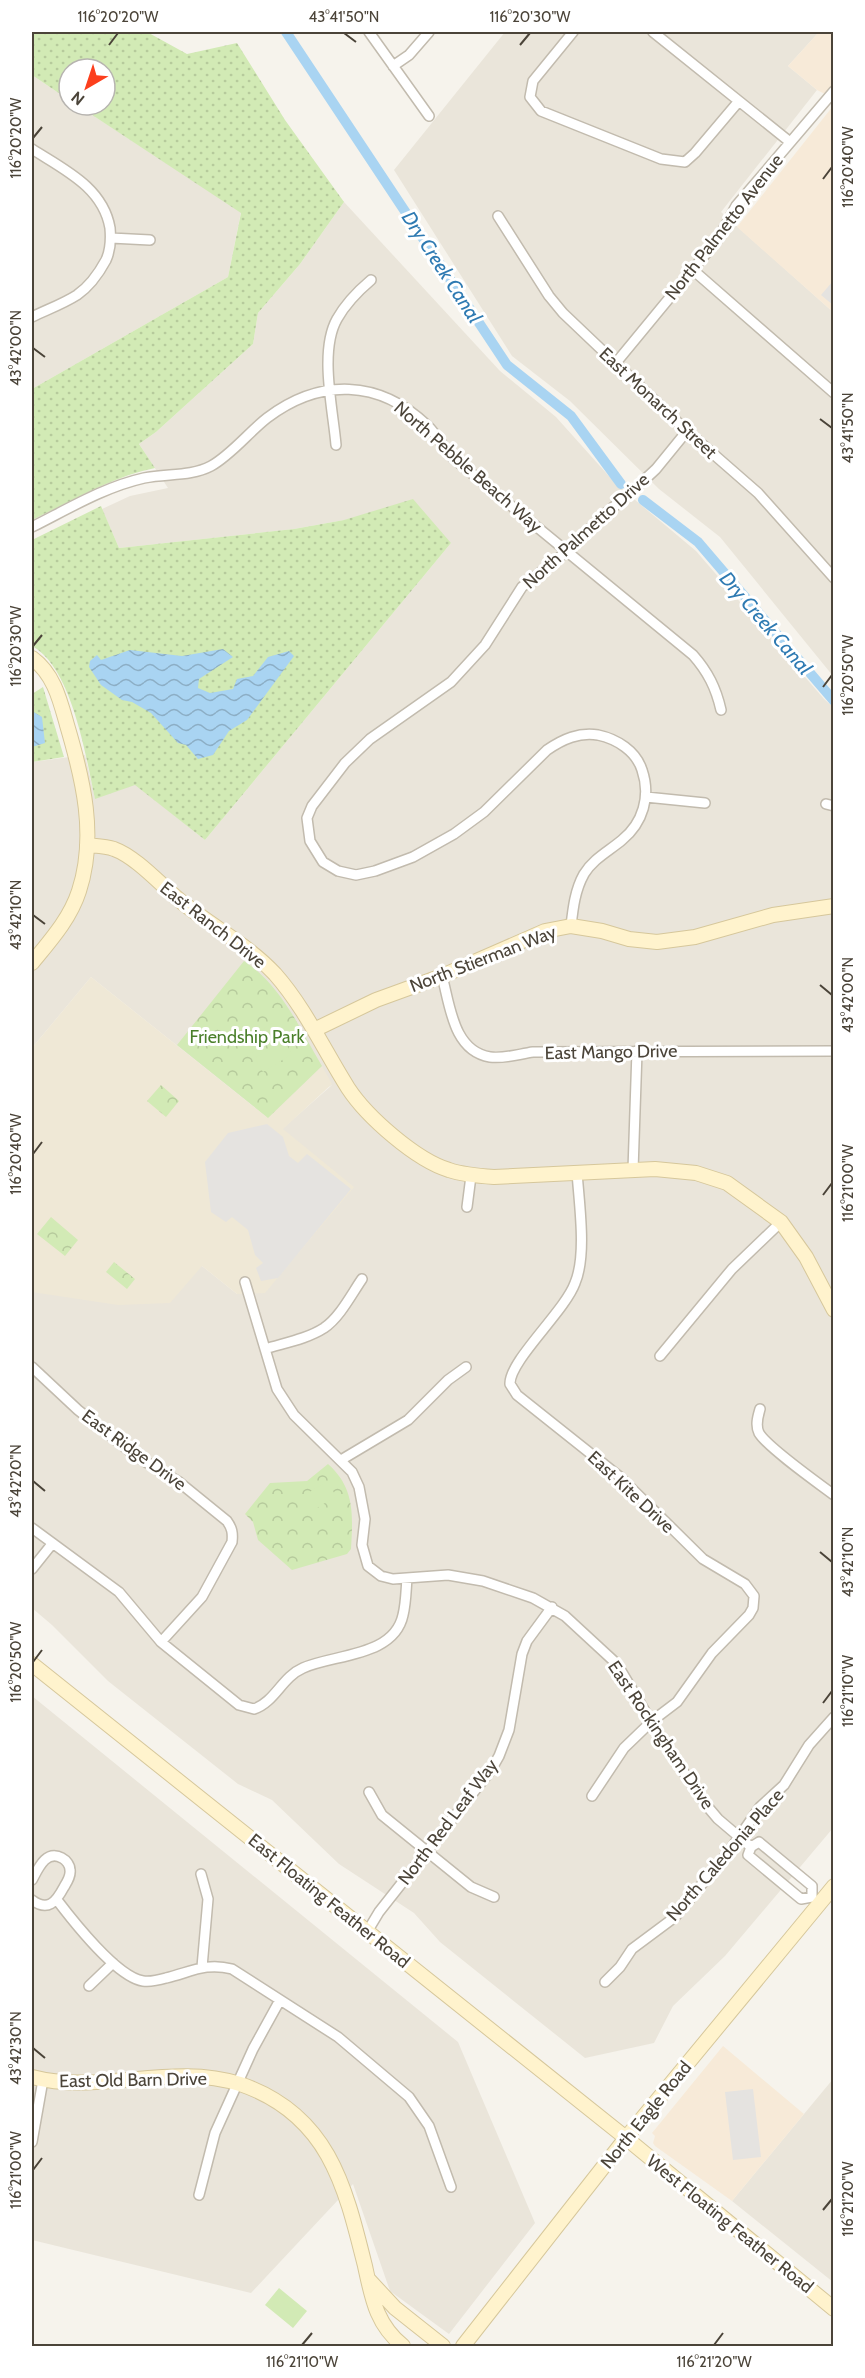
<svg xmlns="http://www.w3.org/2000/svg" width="865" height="2378" viewBox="0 0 865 2378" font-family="Cabin,sans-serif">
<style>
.residential{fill:#eae5da}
.commercial{fill:#f7ead8}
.education{fill:#efe8d6}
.grass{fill:url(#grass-dots)}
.park{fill:url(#park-crowns)}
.pitch{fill:#d2eab5}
.parking{fill:#e5e3e0}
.water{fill:url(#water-waves)}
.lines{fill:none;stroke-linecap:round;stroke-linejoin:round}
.canal{stroke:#a9d4f2;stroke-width:10}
.street-casing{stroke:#c2bbae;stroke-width:12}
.secondary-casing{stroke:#d6c79b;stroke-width:16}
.street{stroke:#fff;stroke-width:9}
.secondary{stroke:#fff3cd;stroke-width:14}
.ticks{fill:none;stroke:#4b4439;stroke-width:2}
.labels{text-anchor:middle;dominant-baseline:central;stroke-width:6;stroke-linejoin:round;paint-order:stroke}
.street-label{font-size:18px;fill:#4b4439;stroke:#fff}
.park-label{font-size:18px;fill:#4a7f2a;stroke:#fff}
.water-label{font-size:20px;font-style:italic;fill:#2e7ab2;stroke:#fff}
.neatline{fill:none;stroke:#4b4439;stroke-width:2}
.ticks-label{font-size:15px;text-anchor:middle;fill:#4b4439}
</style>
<defs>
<pattern id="grass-dots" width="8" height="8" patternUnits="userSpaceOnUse" patternTransform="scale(1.5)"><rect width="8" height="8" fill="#d2eab5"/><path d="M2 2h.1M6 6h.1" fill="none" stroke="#b6ca9c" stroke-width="1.8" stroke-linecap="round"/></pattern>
<pattern id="park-crowns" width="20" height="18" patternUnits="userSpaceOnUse" patternTransform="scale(1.5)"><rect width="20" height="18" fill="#d2eab5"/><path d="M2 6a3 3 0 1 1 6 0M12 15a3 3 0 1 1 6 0" fill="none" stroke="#b6ca9c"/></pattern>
<pattern id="water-waves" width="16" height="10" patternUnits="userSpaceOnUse" patternTransform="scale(1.5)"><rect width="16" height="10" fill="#a9d4f2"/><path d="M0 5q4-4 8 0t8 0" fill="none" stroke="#8caec5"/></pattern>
</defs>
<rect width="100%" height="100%" fill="#f6f3ec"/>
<path class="residential" d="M505 32H819L788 66 817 90 721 212 833 312V676L720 537 659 489 570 401 512 356 394 170Z
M32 75 69 100V105H77L241 212 228 277 32 389Z
M344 202 500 371 556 417 616 484 696 551 824 699 833 707V1828L725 1956 673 2006 654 2043 585 2058 440 1942 414 1913 339 1864 272 1800 238 1784 108 1681 52 1625 32 1608V1292L202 1266 237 1294 282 1129 332 1085 268 1118 91 977 32 1048V762L85 755 95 798 135 784 205 840 451 543 344 520 294 529 119 548 102 509 130 496 168 488 139 444 156 432 253 344 258 313 300 264Z
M32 1696 458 2042 535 2223 449 2334 390 2291 353 2184 251 2293 32 2240Z
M833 2079V2282L732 2201Z"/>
<path class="commercial" d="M819 32H833V98L817 90 788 66Z
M833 106V312L737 227Z
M723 2046 804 2114 732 2201 655 2146 653 2143 655 2136 652 2133Z"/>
<path class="education" d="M91 977 268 1118 322 1066 332 1084 283 1129 354 1187 265 1293 237 1294 202 1266 170 1303 118 1305 32 1292V1048Z"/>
<path class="grass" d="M32 32H147L187 54 237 43 285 120 344 202 300 264 258 313 253 344 156 432 139 444 155 468C111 477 72 501 32 520V389L228 277 241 213 77 105H105V69H69V100L32 75Z
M413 499 451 543 205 840 135 785 95 799C86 757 72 667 32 646V540L101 506 119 548 294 529 344 520Z
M43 687 64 757 32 762V694Z"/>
<path class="park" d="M244 961C281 985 300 1029 322 1066L268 1118 177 1045Z
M161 1085 179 1101 166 1117 147 1101Z
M51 1217 78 1240 65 1256 37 1234Z
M114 1262 135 1279 127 1289 106 1272Z
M328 1464C355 1488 353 1515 351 1549L347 1554 292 1570 258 1540 253 1522 245 1514 270 1483 307 1481Z"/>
<path class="pitch" d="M273 1023 281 1036 251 1053 244 1040Z
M284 1041 292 1054 263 1072 255 1058Z
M327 1481 336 1496 317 1508 308 1493Z
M279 2288 307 2311 293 2328 265 2305Z"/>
<path class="parking" d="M833 281V305L821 295Z
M267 1124 283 1137 289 1156 298 1163 307 1154 351 1189 278 1278 261 1281 256 1268 263 1263 255 1255 248 1230 232 1217 226 1222 211 1212 205 1162 228 1133Z
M753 2089 761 2157 733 2160 725 2092Z"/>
<path class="water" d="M223 649 233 657 199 679 198 688 210 693 233 689 237 679 253 676 268 657 289 651 294 656 247 720 229 731 213 755 198 759 186 745 178 743 151 713 132 702 122 700 101 685 89 667 90 661 97 655 101 660 130 650 182 656Z
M32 711 42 717 45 743 32 747Z"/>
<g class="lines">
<path class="canal" d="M286 32 507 365 571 416 621 484
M643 500 698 542 834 701"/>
<defs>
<path id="street" d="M369 32 429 116
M573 32 533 81 530 97 541 111 661 159 685 162 695 153 739 101
M653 32 790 142
M393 66 409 55 429 32
M32 149C63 169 103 187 110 228 111 239 111 249 106 260 99 273 90 286 77 295 63 304 46 310 32 317
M498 216 549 296 563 313 687 431 758 493 834 578
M111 238 150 240
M693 270 834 393
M615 364 718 239 736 206 834 91
M336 445C333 409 319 351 337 319 346 303 358 291 371 280
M32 527C68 509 104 487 144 478 167 473 190 477 211 466 231 455 249 432 267 418 320 378 379 379 428 426 437 435 444 448 453 458L693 655C708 672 716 688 721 710
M646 797 705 803
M826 804 834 806
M571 926C573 908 575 890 584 874 593 859 609 851 622 840 643 823 651 796 642 770 636 751 617 739 598 735 579 732 563 739 547 750L484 812 454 834 413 857 375 871 356 875 338 871 323 862 310 841 307 818 312 806 345 763 370 739 451 682 485 645 522 587 566 552 606 513 627 496 656 469 687 431
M442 976C450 1005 453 1051 490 1057 504 1059 519 1054 533 1052L834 1051
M633 1170 637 1051
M577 1172C579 1203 587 1255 575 1283 565 1311 509 1361 510 1384L517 1395 620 1477 703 1559 745 1584 754 1596 753 1608 749 1615 712 1653 677 1702 652 1721 624 1748 592 1796
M467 1207 471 1176
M245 1282 277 1389 294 1415 352 1472 359 1487 365 1519 362 1545 368 1566 381 1576 393 1579 448 1575 483 1581 533 1598 565 1616 617 1664 665 1745 707 1806 718 1819 751 1847
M265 1349C284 1343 307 1339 324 1328 340 1317 351 1295 362 1279
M660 1356 732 1269 781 1222
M32 1367 78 1410 136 1456 179 1482 227 1521C232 1528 233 1533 232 1542L202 1597 161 1642
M760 1409C758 1416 755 1425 759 1433 767 1447 818 1483 834 1495
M341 1460 408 1420 448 1380 466 1367
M32 1528 119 1592 161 1642 239 1705 254 1709C275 1702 282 1677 303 1668 334 1654 394 1657 403 1615 406 1603 406 1590 407 1578
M32 1569 52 1544
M369 1792 382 1815 471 1887 494 1897
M759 1842 812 1886V1897L801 1899 748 1855 751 1847Z
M201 1874 208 1899 202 1967
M32 1880C38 1869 46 1849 62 1858 66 1860 70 1865 70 1870 71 1876 67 1882 64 1887 56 1902 48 1912 32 1900
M57 1900C73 1921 117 1977 143 1981 150 1982 159 1980 166 1978 191 1972 206 1962 232 1969L338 2037 409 2097 429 2126 451 2187
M367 1932 379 1912 491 1770 499 1756 509 1730 522 1654 527 1641 552 1607
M605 1982 620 1967 632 1949 675 1917 730 1850 760 1807 784 1785 809 1745 834 1717
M89 1986 113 1963
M32 2142 43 2080
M199 2195 215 2133 253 2049 280 2000"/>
<path id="secondary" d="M32 658C54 674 60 700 67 725 83 779 97 836 79 891 70 919 50 941 32 963
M87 845C96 846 105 846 114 849 136 857 160 884 178 899 209 925 247 944 275 974 305 1008 324 1050 348 1088 367 1117 416 1160 449 1170 464 1175 479 1176 494 1177L655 1169 696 1173 727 1183 781 1222 806 1257 834 1310
M314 1030 376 1000 442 976 545 931 571 926 602 931 629 939 657 942 695 937 773 915 834 906
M32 1664 626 2138 834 2309
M32 2077C100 2095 172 2062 240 2084 328 2114 345 2185 365 2266 372 2298 376 2324 403 2346
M369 2280 395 2308 443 2346
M463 2346 626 2138 834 1886"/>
</defs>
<use href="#street" class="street-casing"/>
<use href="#secondary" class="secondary-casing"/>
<use href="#street" class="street"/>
<use href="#secondary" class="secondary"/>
</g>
<path class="ticks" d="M344 33 356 42M109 45 118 33M520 45 530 33M33 138 42 127M823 179 832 167M33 348 45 357M820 419 832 428M33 646 42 635M823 687 832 675M33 915 45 924M820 985 832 995M33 1154 42 1142M823 1195 832 1183M33 1481 45 1491M820 1552 832 1562M33 1662 42 1650M823 1703 832 1691M33 2048 45 2058M33 2170 42 2158M823 2210 832 2199M302 2345 312 2333M714 2345 723 2333"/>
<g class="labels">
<g class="street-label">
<text transform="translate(724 227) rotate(-52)">North Palmetto Avenue</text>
<text transform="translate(658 403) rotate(43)">East Monarch Street</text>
<text transform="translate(468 467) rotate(41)">North Pebble Beach Way</text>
<text transform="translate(586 531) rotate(-42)">North Palmetto Drive</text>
<text transform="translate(213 925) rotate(38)">East Ranch Drive</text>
<text transform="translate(483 959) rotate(-21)">North Stierman Way</text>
<text transform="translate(611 1052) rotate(-1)">East Mango Drive</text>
<text transform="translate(134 1450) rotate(36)">East Ridge Drive</text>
<text transform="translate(631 1492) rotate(43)">East Kite Drive</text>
<text transform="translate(661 1735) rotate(56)">East Rockingham Drive</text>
<text transform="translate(448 1822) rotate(-53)">North Red Leaf Way</text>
<text transform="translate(725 1855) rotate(-49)">North Caledonia Place</text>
<text transform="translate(329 1901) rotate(39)">East Floating Feather Road</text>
<text transform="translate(133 2080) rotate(-1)">East Old Barn Drive</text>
<text transform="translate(646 2115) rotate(-51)">North Eagle Road</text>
<text transform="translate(730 2224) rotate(39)">West Floating Feather Road</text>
</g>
<g class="park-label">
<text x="247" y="1037">Friendship Park</text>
</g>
<g class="water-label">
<text transform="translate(442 267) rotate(57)">Dry Creek Canal</text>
<text transform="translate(766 623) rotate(49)">Dry Creek Canal</text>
</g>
</g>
<rect width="865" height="2378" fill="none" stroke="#ffffff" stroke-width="66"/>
<g transform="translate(87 87) rotate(219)"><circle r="28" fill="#ffffff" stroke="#b7b4b0" stroke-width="1.5"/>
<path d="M0-4.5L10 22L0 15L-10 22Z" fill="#fc3f1d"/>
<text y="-9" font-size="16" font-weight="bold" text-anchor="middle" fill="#4b4439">N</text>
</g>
<rect x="33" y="33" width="799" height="2312" class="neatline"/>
<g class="ticks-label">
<text x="118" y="22">116°20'20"W</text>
<text x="344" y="22">43°41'50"N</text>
<text x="530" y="22">116°20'30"W</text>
<text transform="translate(16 138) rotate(-90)" y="5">116°20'20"W</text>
<text transform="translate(848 167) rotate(-90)" y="5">116°20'40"W</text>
<text transform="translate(16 348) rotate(-90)" y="5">43°42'00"N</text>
<text transform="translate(848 428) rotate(-90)" y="5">43°41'50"N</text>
<text transform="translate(16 646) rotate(-90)" y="5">116°20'30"W</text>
<text transform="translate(848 675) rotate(-90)" y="5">116°20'50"W</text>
<text transform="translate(16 915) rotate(-90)" y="5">43°42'10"N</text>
<text transform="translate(848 995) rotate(-90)" y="5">43°42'00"N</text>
<text transform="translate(16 1154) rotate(-90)" y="5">116°20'40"W</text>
<text transform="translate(848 1183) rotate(-90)" y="5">116°21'00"W</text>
<text transform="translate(16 1481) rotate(-90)" y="5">43°42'20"N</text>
<text transform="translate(848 1562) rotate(-90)" y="5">43°42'10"N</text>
<text transform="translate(16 1662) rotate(-90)" y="5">116°20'50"W</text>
<text transform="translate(848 1691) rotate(-90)" y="5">116°21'10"W</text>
<text transform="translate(16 2048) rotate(-90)" y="5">43°42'30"N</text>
<text transform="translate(16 2170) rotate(-90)" y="5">116°21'00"W</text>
<text transform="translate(848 2199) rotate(-90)" y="5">116°21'20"W</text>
<text x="302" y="2367">116°21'10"W</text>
<text x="714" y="2367">116°21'20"W</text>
</g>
</svg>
